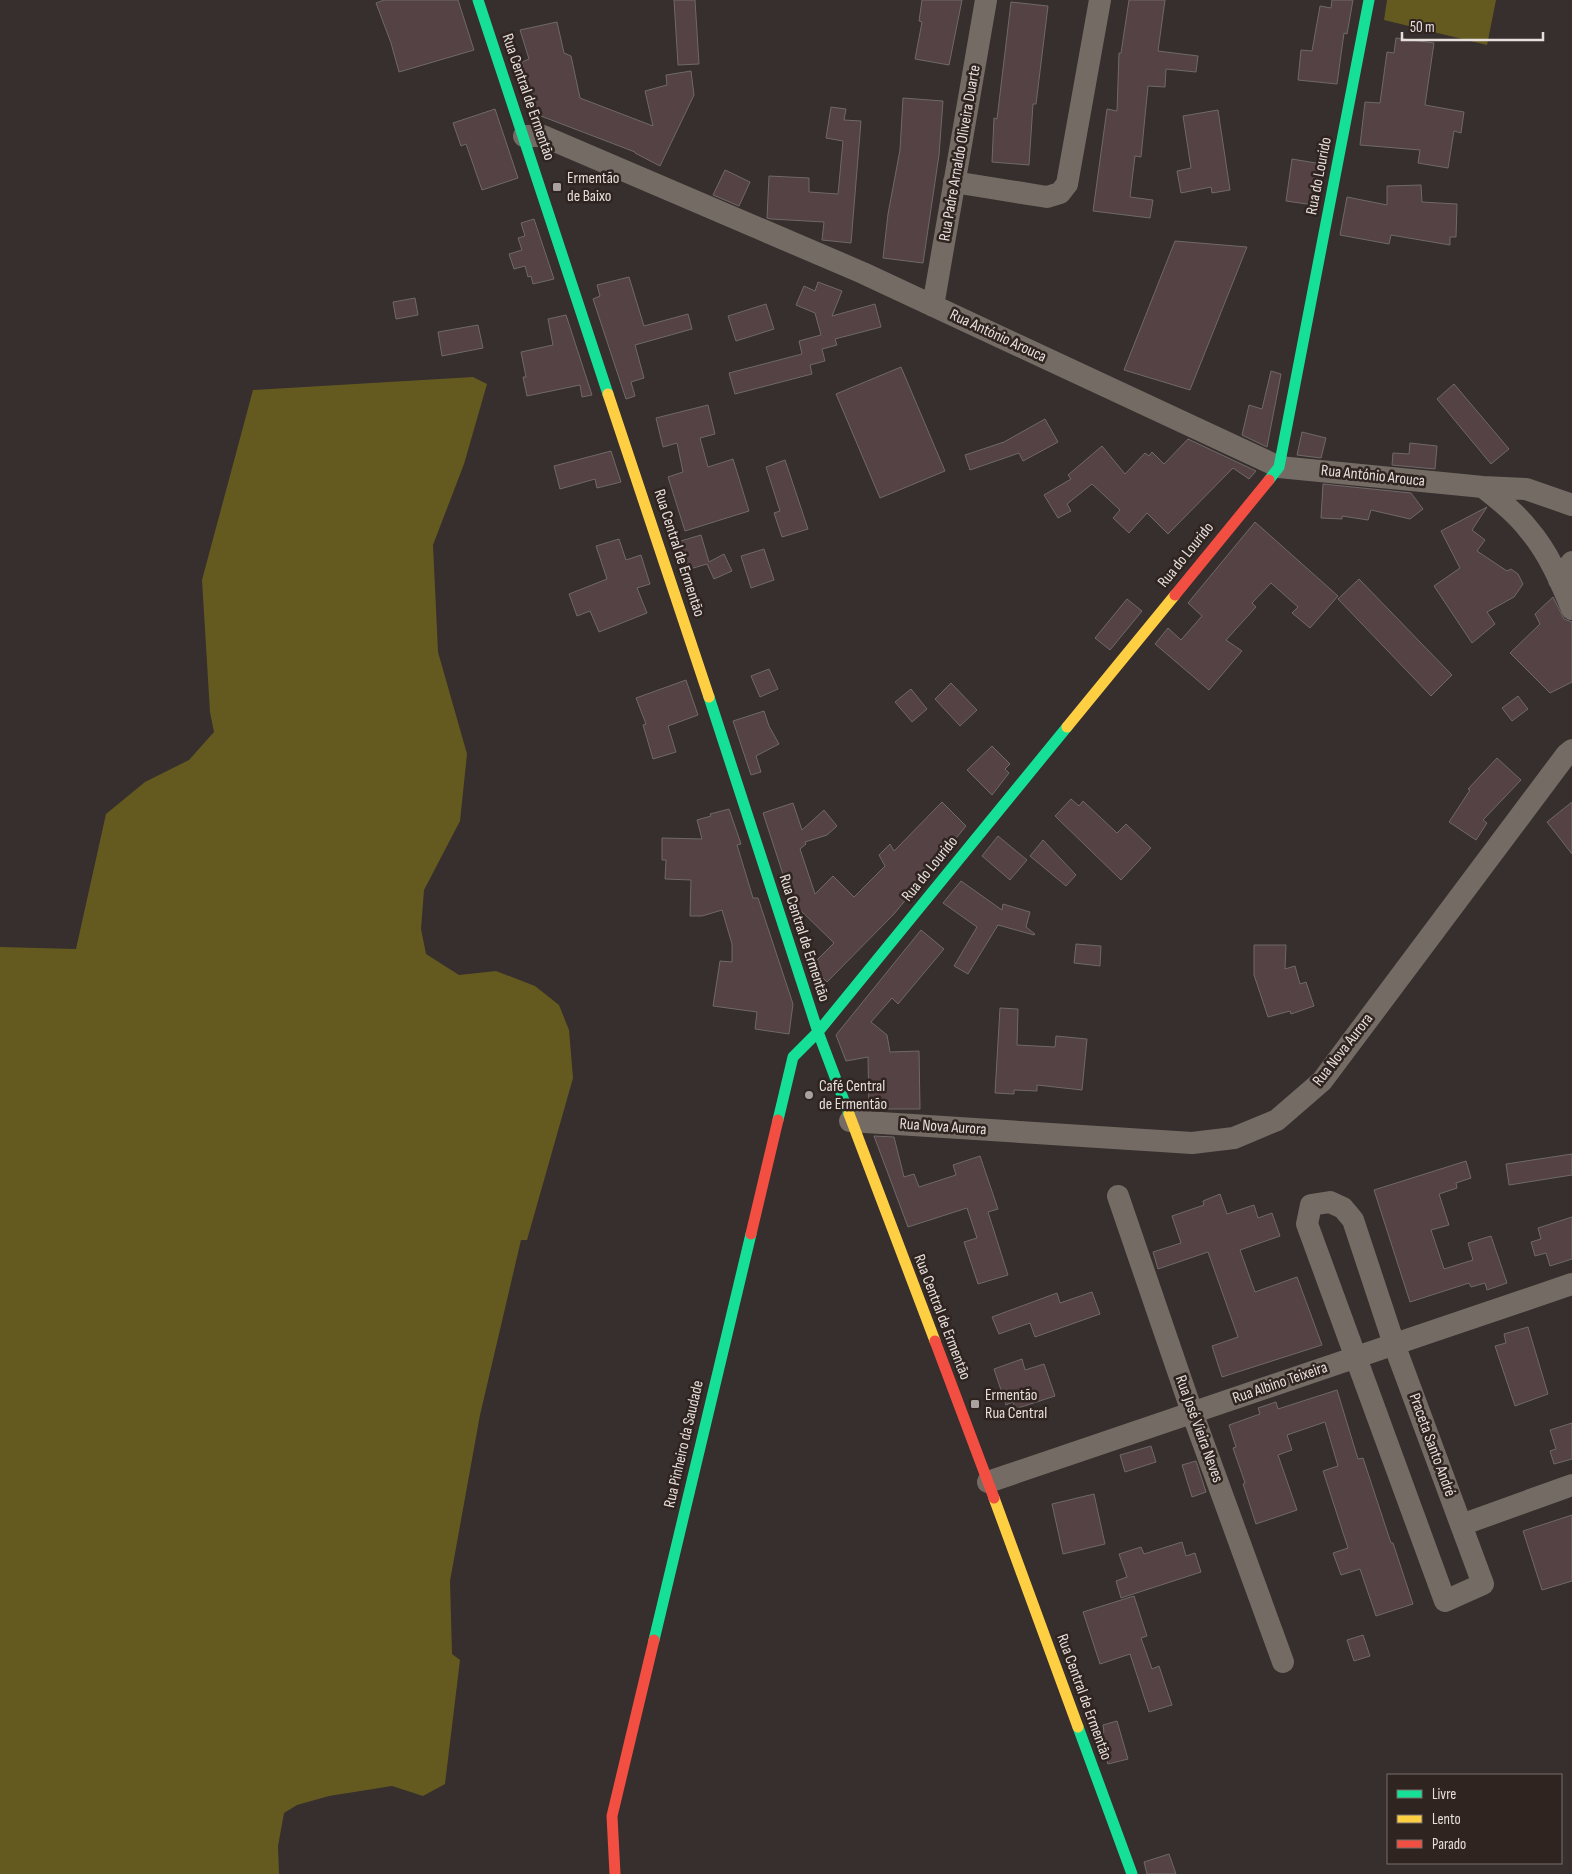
<svg xmlns="http://www.w3.org/2000/svg" width="1572" height="1874" viewBox="0 0 1572 1874" font-family="'Sofia Sans Condensed',sans-serif">
<style>
.forest{fill:#645a20}
.building{fill:#544244;stroke:#706969}
.lines{fill:none;stroke-linecap:round;stroke-linejoin:round}
.street{stroke:#746c64;stroke-width:22}
.fast{stroke:#16e098;stroke-width:11}
.slow{stroke:#ffcf43;stroke-width:11}
.jam{stroke:#f24e42;stroke-width:11}
.poi-dot{fill:#a9a19f;stroke:#2f2420;stroke-width:2}
.labels{text-anchor:middle;dominant-baseline:central;stroke-width:5;stroke-linejoin:round;paint-order:stroke}
.street-label{font-size:16px;fill:#e7dfdc;stroke:#2f2420}
.poi-label{font-size:16px;fill:#e7dfdc;stroke:#2f2420;text-anchor:start}
</style>
<rect width="100%" height="100%" fill="#362f2d"/>
<path class="forest" d="M1387 0H1496L1487 45 1384 20Z
M473 377 487 384 464 464 433 545 438 652 467 754 460 821 424 890 421 929 426 954 459 975 496 971 535 986 559 1005 569 1030 573 1078 527 1240H521L480 1415 450 1581 452 1654 460 1660 445 1784 423 1796 392 1786 329 1796 297 1805 284 1813 278 1846 279 1874H0V947L76 949 106 814 145 782 189 760 214 732 210 712 202 580 253 390Z"/>
<path class="building" d="M384 0H458L474 50 399 72 391 43 376 3Z
M674 0H695L699 64 678 65Z
M922 0H962L949 65 915 59 922 22 919 21Z
M1129 0H1165L1158 51 1198 56 1196 72 1166 69 1165 87 1148 86 1141 157 1135 156 1130 197 1153 200 1150 218 1093 211 1107 109 1117 111 1119 53H1121Z
M1332 0H1353L1347 34 1344 33 1337 84 1298 80 1301 50 1312 51 1320 6 1331 8Z
M1011 2 1048 6 1036 104H1033L1029 165 992 162 994 118 997 119Z
M557 22 564 53 571 56 580 98 653 126 645 91 667 85 666 75 691 71 694 95 660 166 635 153V152L533 113 522 62 529 59 520 30Z
M1396 38 1434 43 1425 105 1464 112 1461 133 1454 131 1448 168 1418 163 1420 150 1360 145 1365 102 1380 103 1387 52 1394 53Z
M903 98 943 101 939 155 923 263 883 258 888 214 900 150Z
M831 107 846 109 844 120 861 121 851 243 822 240 824 222 771 219 767 218 769 176 809 178V192L838 194 843 141 826 138Z
M495 109 518 178 482 190 466 144 461 146 453 123Z
M1218 110 1230 190 1212 193 1211 187 1181 193 1177 171 1191 168 1183 116Z
M1292 159 1322 164 1314 205 1286 201Z
M725 170 750 182 739 206 713 195Z
M1421 185 1422 202 1457 204 1456 237H1450V245L1391 235 1389 244 1340 235 1347 197 1387 205V186Z
M534 219 554 279 533 284 531 276 528 277 525 266 514 269 509 254 522 250 518 238 525 236 521 223Z
M1175 241 1247 247 1190 390 1124 370Z
M629 277 644 326 688 314 692 329 635 345 644 378 631 382 635 396 626 399 593 299 600 296 597 285Z
M818 282 842 291 832 316 875 304 881 327 835 339 837 345 822 349 825 361 810 365 812 374 735 394 729 373 802 354 799 341 821 335 815 313 796 305 804 286 815 291Z
M415 298 418 315 396 319 393 302Z
M766 304 774 329 736 341 728 316Z
M566 315 592 395 582 397 580 385 527 396 523 377H526L521 352 553 345 548 319Z
M478 325 483 348 442 356 438 332Z
M901 367 945 471 880 498 836 394Z
M1271 371 1281 374 1267 447 1242 435 1249 405 1262 409Z
M1454 384 1509 449 1491 464 1437 399Z
M708 405 715 434 700 438 708 467 733 459 749 511 685 531 668 477 683 472 677 443 663 447 656 418Z
M1045 419 1058 442 1023 461 1019 453 970 470 965 455 1004 442Z
M1302 432 1326 438 1321 458 1297 455Z
M1188 439 1256 471 1249 479 1233 468 1168 534 1147 513 1129 533 1113 518 1120 510 1092 484 1067 504 1071 511 1058 518 1044 495 1071 479 1068 475 1102 446 1125 474 1145 453 1149 456 1152 452 1164 464Z
M1410 443 1437 446 1435 469 1392 465 1393 453 1409 454Z
M611 451 621 482 597 488 595 479 560 489 554 466Z
M785 460 808 529 782 537 774 513 780 511 766 467Z
M1323 484 1411 493 1423 509 1410 519 1371 510 1368 520 1342 516V519L1321 518Z
M1487 507 1472 530 1485 540 1477 551 1507 571 1511 569 1518 574 1523 584 1514 597 1487 612 1495 624 1472 643 1434 586 1460 568 1441 531Z
M1255 522 1338 596 1310 628 1292 613 1298 607 1271 583 1252 603 1256 607 1226 640 1242 651 1209 690 1155 644 1168 628 1181 640 1202 616 1188 603Z
M701 535 709 562 724 554 732 571 714 579 707 564 683 571 674 543Z
M619 539 626 560 641 555 650 584 637 588 647 613 599 632 590 611 577 616 569 594 607 579 596 546Z
M764 549 774 580 751 588 741 556Z
M1359 579 1452 675 1431 696 1338 599Z
M1553 597 1564 619 1572 622V682L1550 693 1510 653 1540 624 1535 614Z
M1127 599 1142 611 1110 650 1095 638Z
M769 669 778 689 760 697 751 676Z
M686 680 698 715 668 726 676 752 653 759 643 725 646 724 636 698Z
M951 683 977 710 960 726 935 699Z
M911 689 927 709 912 722 895 702Z
M1518 696 1528 709 1512 721 1502 708Z
M764 711 769 726 779 744 756 756 761 772 751 775 733 721Z
M992 746 1010 764 1005 769 1009 773 992 795 967 770Z
M1497 758 1521 780 1483 820 1487 823 1476 840 1449 822 1470 790 1468 789Z
M1071 799 1079 806 1083 801 1117 833 1126 824 1151 848 1121 880 1055 816Z
M942 802 966 826 894 914 827 982 821 976 814 963 834 943 792 902 763 813 793 803 802 830 824 810 837 826 827 835 805 842 806 844 800 849 815 894 833 876 854 897 885 866 879 855 890 844 894 851Z
M1572 802V854L1547 822Z
M729 809 741 844 737 845 753 898H758L793 1004 789 1034 755 1029 757 1012 713 1006 720 961 732 962V944L722 910 702 916H690L691 880 665 879 666 860H662V838L702 839 697 820 711 816 710 814Z
M998 836 1027 860 1010 880 982 856Z
M1043 840 1076 875 1066 886 1030 856Z
M961 881 1002 910 1003 904 1030 912 1026 927 1035 934 1034 935 998 925 968 974 954 966 977 927 943 903Z
M921 930 944 949 898 1004 892 998 871 1022 887 1035 890 1052 919 1051 920 1109H869L868 1057 846 1061 836 1035Z
M1076 944 1101 946 1100 966 1074 963Z
M1254 945H1286L1285 969 1295 966 1300 984 1306 982 1314 1006 1291 1014 1290 1011 1268 1017 1254 975Z
M1000 1008 1018 1009 1017 1045 1055 1047 1056 1036 1087 1039 1082 1090 1037 1085V1091L1014 1090V1094L995 1093Z
M874 1136 894 1137 904 1177 914 1174 919 1187 956 1175 953 1165 980 1156 998 1209 988 1212 1008 1275 978 1284 964 1242 977 1238 967 1208 908 1227Z
M1572 1154V1175L1509 1185 1506 1164Z
M1466 1161 1471 1178 1456 1183 1457 1188 1439 1194 1449 1225 1431 1230 1444 1269 1473 1260 1468 1243 1491 1236 1507 1283 1487 1290 1485 1283 1471 1287 1469 1283 1410 1302 1374 1190Z
M1220 1194 1227 1214 1254 1205 1258 1218 1272 1213 1280 1236 1240 1250 1255 1292 1297 1277 1322 1345 1222 1377 1212 1346 1238 1337 1208 1252 1158 1269 1153 1252 1181 1243 1172 1216 1204 1205 1203 1201Z
M1572 1217V1259L1550 1266 1546 1253 1535 1256 1531 1242 1541 1239 1538 1228Z
M1092 1292 1100 1314 1035 1337 1030 1323 999 1334 992 1317 1057 1293 1060 1303Z
M1528 1327 1548 1394 1515 1406 1495 1346 1506 1343 1504 1334Z
M1022 1359 1025 1370 1044 1364 1055 1396 1015 1409 1013 1402 1006 1405 994 1369Z
M1337 1390 1358 1459 1363 1458 1391 1543H1393L1413 1604 1376 1616 1360 1569 1341 1575 1333 1553 1348 1548 1323 1471 1338 1466 1325 1422 1287 1435 1292 1450 1278 1455 1297 1510 1256 1524 1243 1484 1245 1483 1233 1448 1236 1447 1229 1425 1260 1414 1258 1408 1276 1402 1278 1409Z
M1572 1423V1459L1554 1464 1550 1451 1556 1449 1550 1430Z
M1151 1446 1156 1462 1125 1472 1120 1455Z
M1196 1461 1206 1492 1192 1497 1182 1465Z
M1094 1494 1105 1544 1063 1554 1052 1504Z
M1572 1515V1581L1542 1590 1523 1531Z
M1182 1542 1186 1556 1195 1553 1201 1572 1121 1598 1116 1581 1127 1577 1119 1554 1141 1547 1144 1554Z
M1134 1596 1147 1636 1141 1638 1152 1669 1159 1666 1172 1705 1149 1712 1130 1654 1100 1664 1083 1612Z
M1363 1635 1370 1656 1354 1661 1347 1640Z
M1117 1721 1128 1759 1108 1764 1097 1734 1104 1732 1103 1725Z
M1169 1854 1176 1874H1147L1144 1862Z"/>
<g class="lines">
<path class="street" d="M524 136H543L863 273 1279 467 1483 487 1526 489 1572 505
M954 182 1047 197 1060 193 1067 184 1100 0
M933 306 986 0
M1483 487C1499 500 1516 513 1529 530 1548 552 1561 582 1572 609
M1559 580 1572 562
M850 1121 1192 1143 1234 1138 1277 1120 1322 1081 1566 755 1572 750
M1118 1196 1192 1412 1283 1662
M1330 1202 1343 1208 1353 1220 1394 1344 1483 1584 1445 1601 1307 1224 1311 1205Z
M988 1482 1572 1284
M1461 1525 1572 1485"/>
<path class="fast" d="M478 0 608 394
M1269 480 1279 467 1369 0
M709 697 818 1032 849 1114
M778 1120 793 1057 818 1032 1067 727
M654 1640 751 1234
M1078 1727 1132 1874"/>
<path class="slow" d="M608 394 709 697
M1067 727 1175 595
M849 1114 935 1341
M994 1498 1078 1727"/>
<path class="jam" d="M1175 595 1269 480
M751 1234 778 1120
M935 1341 994 1498
M615 1874 612 1816 654 1640"/>
</g>
<g class="poi-dot">
<rect x="552" y="182" width="10" height="10" rx="2.5"/>
<circle cx="809" cy="1095" r="5"/>
<rect x="970" y="1399" width="10" height="10" rx="2.5"/>
</g>
<g class="labels">
<g class="street-label">
<text transform="translate(528 97) rotate(71)">Rua Central de Ermentão</text>
<text transform="translate(960 153) rotate(-80)">Rua Padre Arnaldo Oliveira Duarte</text>
<text transform="translate(1319 176) rotate(-79)">Rua do Lourido</text>
<text transform="translate(998 336) rotate(25)">Rua António Arouca</text>
<text transform="translate(1373 476) rotate(6)">Rua António Arouca</text>
<text transform="translate(679 553) rotate(72)">Rua Central de Ermentão</text>
<text transform="translate(1186 555) rotate(-51)">Rua do Lourido</text>
<text transform="translate(930 869) rotate(-51)">Rua do Lourido</text>
<text transform="translate(804 938) rotate(72)">Rua Central de Ermentão</text>
<text transform="translate(1343 1050) rotate(-52)">Rua Nova Aurora</text>
<text transform="translate(943 1127) rotate(4)">Rua Nova Aurora</text>
<text transform="translate(942 1317) rotate(69)">Rua Central de Ermentão</text>
<text transform="translate(1280 1383) rotate(-19)">Rua Albino Teixeira</text>
<text transform="translate(1199 1429) rotate(70)">Rua José Vieira Neves</text>
<text transform="translate(684 1444) rotate(-77)">Rua Pinheiro da Saudade</text>
<text transform="translate(1432 1445) rotate(70)">Praceta Santo André</text>
<text transform="translate(1084 1697) rotate(70)">Rua Central de Ermentão</text>
</g>
<g class="poi-label">
<text x="567" y="178">Ermentão<tspan x="567" dy="18">de Baixo</tspan></text>
<text x="819" y="1086">Café Central<tspan x="819" dy="18">de Ermentão</tspan></text>
<text x="985" y="1395">Ermentão<tspan x="985" dy="18">Rua Central</tspan></text>
</g>
</g>
<rect x="1387" y="1774" width="175" height="90" fill="#2f2420" stroke="#796f6b"/>
<rect x="1397" y="1790" width="25" height="8" fill="#16e098" stroke="#796f6b"/>
<text x="1432" y="1799" font-size="15" fill="#e7dfdc">Livre</text>
<rect x="1397" y="1815" width="25" height="8" fill="#ffcf43" stroke="#796f6b"/>
<text x="1432" y="1824" font-size="15" fill="#e7dfdc">Lento</text>
<rect x="1397" y="1840" width="25" height="8" fill="#f24e42" stroke="#796f6b"/>
<text x="1432" y="1849" font-size="15" fill="#e7dfdc">Parado</text>
<path d="M1402 32v8h141v-8" fill="none" stroke="#e7dfdc" stroke-width="2.5"/>
<text x="1410" y="32" font-size="15" fill="#e7dfdc" stroke="#2f2420" stroke-width="4" paint-order="stroke">50 m</text>
</svg>
